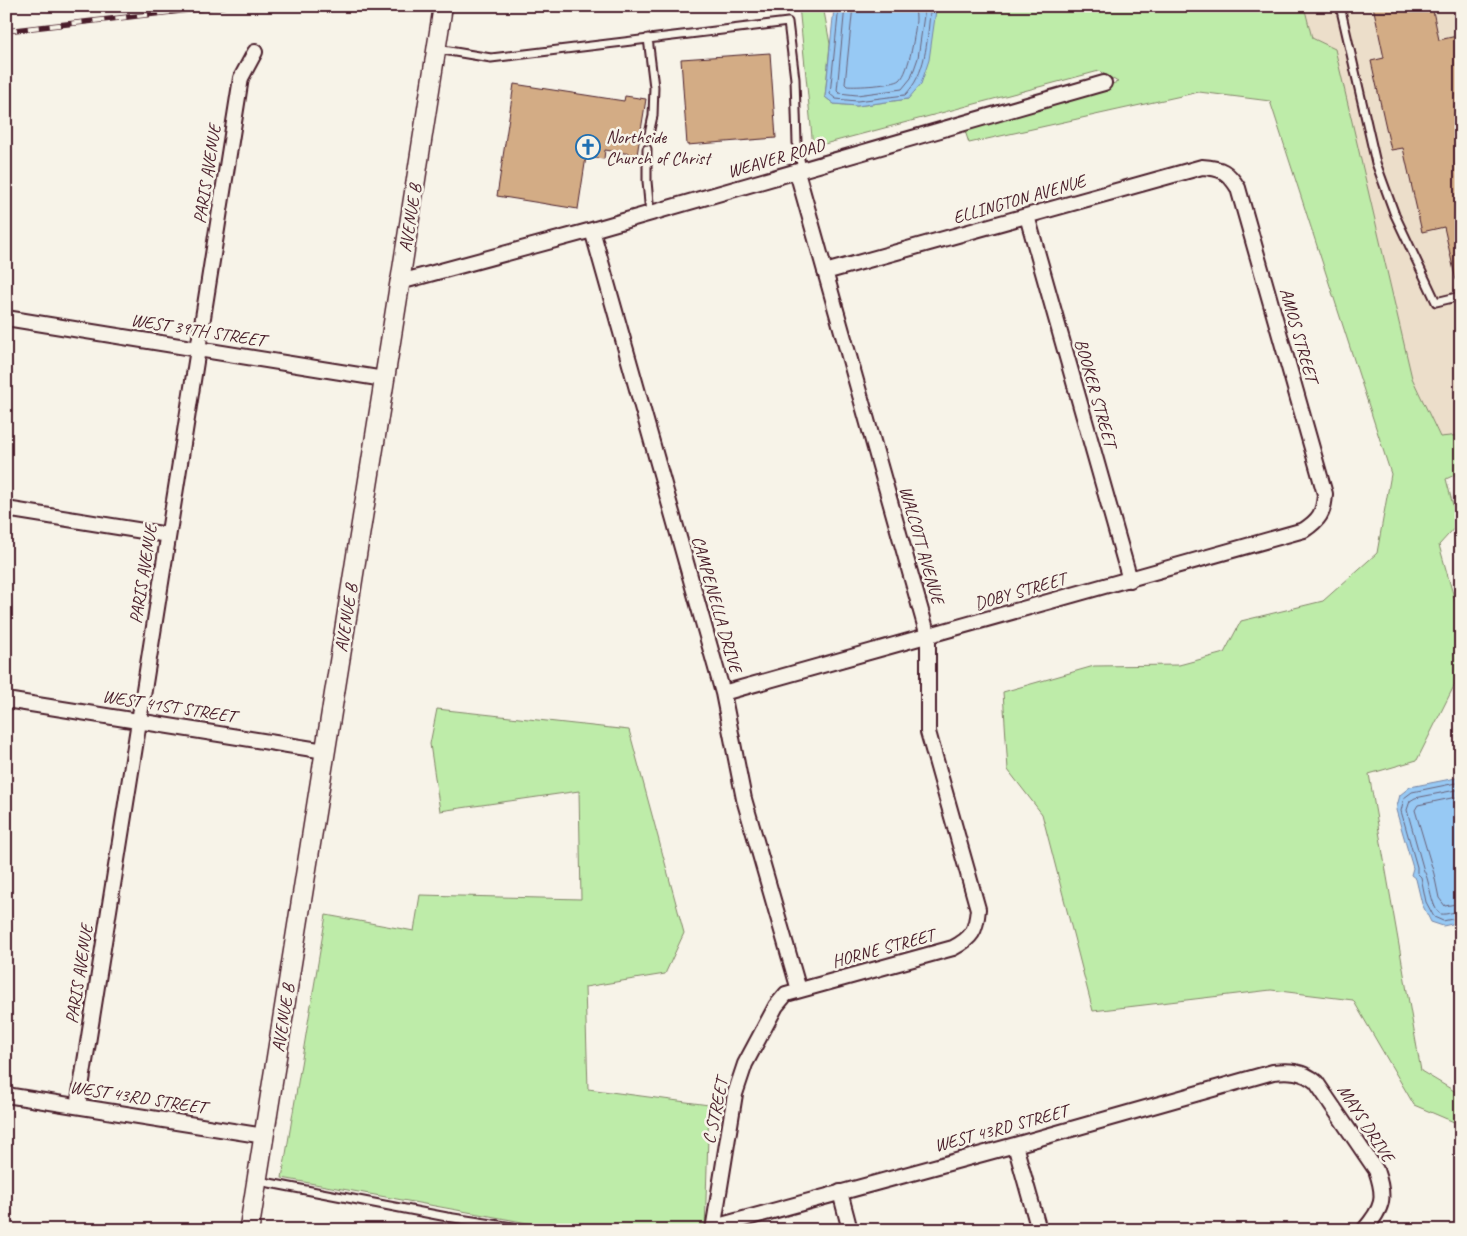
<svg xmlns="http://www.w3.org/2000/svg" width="1467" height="1236" viewBox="0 0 1467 1236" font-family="Caveat,sans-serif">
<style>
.built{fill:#ecdeca}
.green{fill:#beeca9;stroke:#84866a}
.water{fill:#97c9f4;stroke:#7885a4}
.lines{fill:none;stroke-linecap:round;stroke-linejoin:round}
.shore{stroke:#69637b;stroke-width:1}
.building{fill:#d3ac85;stroke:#4a1f2b}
.service-casing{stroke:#4a1f2b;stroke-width:11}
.minor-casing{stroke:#4a1f2b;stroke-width:18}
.tertiary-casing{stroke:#4a1f2b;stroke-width:21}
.secondary-casing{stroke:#4a1f2b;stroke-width:22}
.service{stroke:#f7f3e8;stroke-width:7}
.minor{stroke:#f7f3e8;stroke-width:14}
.tertiary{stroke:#f7f3e8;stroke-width:18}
.secondary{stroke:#f7f3e8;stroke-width:19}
.rail-casing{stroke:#4a1f2b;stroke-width:5.5}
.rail{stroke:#f7f3e8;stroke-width:4;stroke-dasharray:11;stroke-linecap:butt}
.labels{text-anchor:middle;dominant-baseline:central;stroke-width:5;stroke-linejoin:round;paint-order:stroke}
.poi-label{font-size:18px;fill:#4a1f2b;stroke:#f7f3e8;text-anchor:start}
.street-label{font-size:18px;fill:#4a1f2b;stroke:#f7f3e8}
</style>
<rect width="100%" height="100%" fill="#f7f3e8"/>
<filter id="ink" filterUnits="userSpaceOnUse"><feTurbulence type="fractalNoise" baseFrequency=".02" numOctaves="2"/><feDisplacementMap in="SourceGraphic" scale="10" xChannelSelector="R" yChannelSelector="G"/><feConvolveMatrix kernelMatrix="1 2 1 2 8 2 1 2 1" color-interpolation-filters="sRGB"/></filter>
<g filter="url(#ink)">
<path class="built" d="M1304 6H1461V435L1440 438 1412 378 1335 50 1312 38Z"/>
<path class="green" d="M799 6H823L830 44 825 97 834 104 857 106 908 99 936 11 931 6H1304L1312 38 1335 49 1412 378 1440 437 1461 435V472L1446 479 1458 524 1439 545 1461 622V672L1417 760 1369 774 1421 1071 1461 1095V1125L1414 1105 1353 1000 1271 990 1093 1011 1042 814 1008 770 1003 692 1094 666 1179 665 1224 653 1241 621 1323 601 1377 553 1391 474 1270 101 1199 92 969 143 965 131 1118 82 1099 71 813 147Z
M437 709 629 730 684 933 665 974 585 987 588 1089 709 1105 705 1230H566L282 1178 326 915 414 931 420 895 581 899 579 791 440 811 430 744Z"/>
<path class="water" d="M836 6H931L936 10 929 60 921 84 908 99 857 106 834 104 825 97 834 8Z
M1461 777V922L1443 926 1431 922 1422 904 1416 879 1411 875 1413 868 1396 810 1400 795 1410 787Z"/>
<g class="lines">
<path class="shore" d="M839 6 830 94 836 99 857 101 905 95C926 74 927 42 930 13L928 6
M845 6 837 91 839 93 857 95 902 89 911 78 918 58 924 15 922 6
M853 6 845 84 847 86C855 87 894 85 900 80 909 72 916 31 916 18 916 14 915 10 914 6
M1461 782 1412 792 1404 798 1401 811 1417 867V873L1421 877 1426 902 1434 917 1443 921 1461 917
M1461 789 1415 798 1410 801 1407 810 1424 871C1430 880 1431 910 1441 914 1447 915 1455 911 1461 911
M1461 796 1418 805 1415 810 1434 874 1439 898 1445 906 1461 903"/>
</g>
<path class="building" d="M1373 6H1432L1439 40 1461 35V280H1456L1444 227 1422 232 1403 148 1391 150 1371 61 1384 58Z
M770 53 776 138 687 145 681 59Z
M514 84 624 101 625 96 646 99 637 155 605 150 604 159 586 157 578 209 497 196Z"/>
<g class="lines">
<defs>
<path id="service" d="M1340 6 1376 163 1395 215 1436 302 1461 296
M648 38 654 87 653 116 649 134
M437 49 491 58 788 22 795 79 797 143 802 170
M647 149V181L650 214
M259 1181 447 1217 532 1230"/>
<path id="minor" d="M1027 216 1130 580
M592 230 723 693 744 799 799 990
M400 282 592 230 1104 83
M6 318 384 379
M6 509 168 535
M723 693 1304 530C1319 520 1324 513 1325 494L1238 188C1228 172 1222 168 1202 167L825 272
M6 700 325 751
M6 1095 264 1136
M78 1106 241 78 255 52
M1015 1145 1039 1230
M840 1192 850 1230
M714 1227 1015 1145 1273 1072C1289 1070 1303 1071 1316 1082L1376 1170C1386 1198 1383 1208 1364 1230
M713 1230 735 1094 745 1064 776 1006 786 994 953 948C972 938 976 931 978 909L928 732V636L797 172"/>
<path id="tertiary" d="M400 282 443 6"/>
<path id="secondary" d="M249 1230 400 282"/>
</defs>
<use href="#service" class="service-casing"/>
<use href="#minor" class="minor-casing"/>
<use href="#tertiary" class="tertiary-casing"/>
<use href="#secondary" class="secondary-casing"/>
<use href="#service" class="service"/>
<use href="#minor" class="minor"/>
<use href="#tertiary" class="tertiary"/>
<use href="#secondary" class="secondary"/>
<defs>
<path id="rail" d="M6 31 224 6"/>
</defs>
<use href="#rail" class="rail-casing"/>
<use href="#rail" class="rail"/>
</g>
</g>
<defs>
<symbol id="church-ring" viewBox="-11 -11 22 22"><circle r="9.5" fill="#f7f3e8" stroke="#1f6fb2" stroke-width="1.5"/><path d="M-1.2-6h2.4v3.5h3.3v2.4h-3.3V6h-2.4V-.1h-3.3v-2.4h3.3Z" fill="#1f6fb2"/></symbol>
</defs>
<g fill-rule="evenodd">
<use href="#church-ring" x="574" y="133" width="28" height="28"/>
</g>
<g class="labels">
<g class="poi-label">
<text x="606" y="137">Northside<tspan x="606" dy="21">Church of Christ</tspan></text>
</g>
<g class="street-label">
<text transform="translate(776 158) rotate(-16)">WEAVER ROAD</text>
<text transform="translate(207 174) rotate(-81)">PARIS AVENUE</text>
<text transform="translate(1019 199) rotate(-16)">ELLINGTON AVENUE</text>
<text transform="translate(410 218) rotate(-81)">AVENUE B</text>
<text transform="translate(198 330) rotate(9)">WEST 39TH STREET</text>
<text transform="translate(1299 335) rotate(74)">AMOS STREET</text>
<text transform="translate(1096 393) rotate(74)">BOOKER STREET</text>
<text transform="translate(922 545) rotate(74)">WALCOTT AVENUE</text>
<text transform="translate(143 574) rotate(-81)">PARIS AVENUE</text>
<text transform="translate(1020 591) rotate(-16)">DOBY STREET</text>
<text transform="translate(717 604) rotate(74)">CAMPENELLA DRIVE</text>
<text transform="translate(346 618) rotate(-81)">AVENUE B</text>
<text transform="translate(169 706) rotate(9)">WEST 41ST STREET</text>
<text transform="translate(883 948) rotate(-15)">HORNE STREET</text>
<text transform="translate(79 974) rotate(-81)">PARIS AVENUE</text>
<text transform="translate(283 1018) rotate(-81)">AVENUE B</text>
<text transform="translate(138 1097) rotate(9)">WEST 43RD STREET</text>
<text transform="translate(715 1111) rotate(-78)">C STREET</text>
<text transform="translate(1366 1123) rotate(57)">MAYS DRIVE</text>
<text transform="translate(1001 1128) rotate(-15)">WEST 43RD STREET</text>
</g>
</g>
<rect width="1467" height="1236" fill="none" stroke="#f7f3e8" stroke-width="25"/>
<rect x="12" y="12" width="1442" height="1211" fill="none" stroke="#4a1f2b" stroke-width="2" filter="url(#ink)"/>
</svg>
